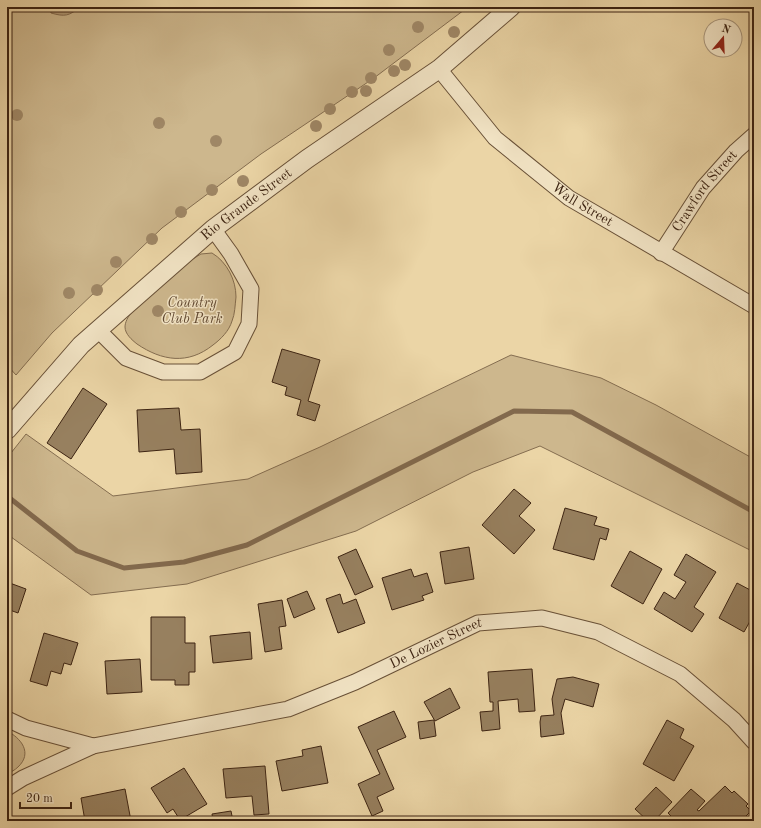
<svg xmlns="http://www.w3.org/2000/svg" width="761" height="828" viewBox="0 0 761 828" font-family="'Old Standard TT',serif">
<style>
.green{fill:#cdb78d;stroke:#846d50}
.water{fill:#b09874;stroke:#82694d}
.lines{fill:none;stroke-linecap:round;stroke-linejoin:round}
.stream{stroke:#82694d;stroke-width:5}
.building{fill:#97805f;stroke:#3c2312}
.minor-casing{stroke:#685037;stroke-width:17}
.tertiary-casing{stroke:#685037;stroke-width:20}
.minor{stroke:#f2e4c5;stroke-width:15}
.tertiary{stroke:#f2e4c5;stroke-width:18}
.tree{fill:#9f8766}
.labels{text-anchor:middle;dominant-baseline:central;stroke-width:3;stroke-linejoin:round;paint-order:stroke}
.street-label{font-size:14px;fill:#3c2312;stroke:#f2e4c5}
.park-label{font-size:14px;font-style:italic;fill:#604831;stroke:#f2e4c5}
</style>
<rect width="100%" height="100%" fill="#ebd5a6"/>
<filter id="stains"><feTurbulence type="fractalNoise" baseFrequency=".005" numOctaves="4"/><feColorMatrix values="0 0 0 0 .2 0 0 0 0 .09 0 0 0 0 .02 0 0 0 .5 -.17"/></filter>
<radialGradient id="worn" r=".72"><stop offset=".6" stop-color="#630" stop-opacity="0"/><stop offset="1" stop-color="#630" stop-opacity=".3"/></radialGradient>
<path class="green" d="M7 7H468L374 78 261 154 162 228 52 333 16 375 7 365Z
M212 253C227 262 236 280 236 297 235 305 235 314 232 321 229 331 221 339 213 345 188 365 162 361 137 344 132 340 125 334 125 327 125 322 128 317 131 313L191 260 201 254Z
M511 355 601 378 656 405 754 459V552L540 446 473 472 356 531 187 584 91 595 7 534V458L26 434 113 496 248 479 320 447Z
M7 731C21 738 33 753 18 767 15 770 11 772 7 774Z"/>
<path class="water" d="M50 7H80C69 16 65 17 51 13Z"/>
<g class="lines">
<path class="stream" d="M7 496 77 551 124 568 184 562 247 545 514 411 572 412 754 512"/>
</g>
<path class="building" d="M282 349 320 360 308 401 320 405 315 421 297 415 301 400 285 395 287 387 272 382Z
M83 388 107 404 71 459 47 443Z
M179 408 181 430 200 429 202 472 176 474 174 449 139 452 137 410Z
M514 489 531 503 519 516 535 530 514 554 482 525Z
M565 508 597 517 594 525 609 529 606 540 600 538 594 560 553 549Z
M469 547 474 579 445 584 440 552Z
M356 549 373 587 355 595 338 557Z
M630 551 662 569 643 604 611 586Z
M686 554 716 572 694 607 704 614 692 632 654 609 664 592 675 599 686 582 674 575Z
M411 569 414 577 427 573 433 592 422 596 424 600 392 610 382 578Z
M7 582 26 589 18 613 7 609Z
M737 583 754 592V614L744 632 719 618Z
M307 591 315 609 294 618 287 599Z
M340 594 343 604 356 599 365 623 338 633 326 599Z
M282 600 286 626 279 627 282 649 265 652 258 604Z
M151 617H185V643H195V672H189V685H175V680H151Z
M250 632 252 659 213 663 210 636Z
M44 633 78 643 71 665 64 663 61 674 51 671 47 686 30 681Z
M140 659 142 692 107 694 105 661Z
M532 669 535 711 519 712 518 699 498 701 500 729 482 731 480 712 493 711V702H490L488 672Z
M573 677 599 684 593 707 565 699 561 713 564 734 541 737 540 722 541 716 554 715 552 699 557 679Z
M450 688 460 708 435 721 424 702Z
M394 711 406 737 377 750 394 789 377 797 383 811 372 816 358 784 380 774 358 727Z
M434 720 436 736 420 739 418 722Z
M667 720 684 729 680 738 694 746 674 781 643 764Z
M321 746 328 783 282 791 276 761 303 756 302 750Z
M265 766 269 814 254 815 252 796 226 798 223 769Z
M184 768 207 804 180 820 173 809 167 813 151 788Z
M725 786 732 793 734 791 748 804 746 806 751 811 741 821H676L668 813 691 789 705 801 697 810 699 811Z
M656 787 672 802 654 821H648L635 809Z
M125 789 131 821H85L81 798Z
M231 811 233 821H213L212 814Z
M56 817 57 821H42Z"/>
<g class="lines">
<defs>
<g id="minor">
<path id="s1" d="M439 69 495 138 569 198 754 306"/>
<path id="s2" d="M661 253 703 188 736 151 754 135"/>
<path d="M98 330 126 358 163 372H200L235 352 249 324 251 289 231 254 213 229"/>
<path id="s3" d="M7 719 26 728 93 746 288 709 355 682 478 623 542 618 598 632 680 674 734 720 754 742"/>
<path d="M7 788 23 778 93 746"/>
</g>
<g id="tertiary">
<path id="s4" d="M7 430 81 345 213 229 307 159 439 69 511 7"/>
</g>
</defs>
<use href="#minor" class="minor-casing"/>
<use href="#tertiary" class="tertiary-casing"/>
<use href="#minor" class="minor"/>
<use href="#tertiary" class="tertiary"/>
</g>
<g class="tree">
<circle cx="418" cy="27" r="6"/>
<circle cx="454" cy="32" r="6"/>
<circle cx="389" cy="50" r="6"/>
<circle cx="405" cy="65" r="6"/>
<circle cx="394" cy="71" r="6"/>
<circle cx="371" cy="78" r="6"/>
<circle cx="366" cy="91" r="6"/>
<circle cx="352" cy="92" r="6"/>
<circle cx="330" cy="109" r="6"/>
<circle cx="17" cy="115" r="6"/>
<circle cx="159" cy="123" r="6"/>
<circle cx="316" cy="126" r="6"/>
<circle cx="216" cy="141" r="6"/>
<circle cx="243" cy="181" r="6"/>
<circle cx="212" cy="190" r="6"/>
<circle cx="181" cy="212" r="6"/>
<circle cx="152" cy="239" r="6"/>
<circle cx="116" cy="262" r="6"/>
<circle cx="97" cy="290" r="6"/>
<circle cx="69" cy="293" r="6"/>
<circle cx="158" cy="311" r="6"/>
</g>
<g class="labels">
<g class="street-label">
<text stroke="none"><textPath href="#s2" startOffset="76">Crawford Street</textPath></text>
<text stroke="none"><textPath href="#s1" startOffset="199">Wall Street</textPath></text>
<text stroke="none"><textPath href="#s4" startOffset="330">Rio Grande Street</textPath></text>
<text stroke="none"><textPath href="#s3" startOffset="451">De Lozier Street</textPath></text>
</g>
<g class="park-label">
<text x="192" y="303">Country<tspan x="192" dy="16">Club Park</tspan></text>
</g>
</g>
<rect width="761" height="828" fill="none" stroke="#ebd5a6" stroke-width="24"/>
<rect x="8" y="8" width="745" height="812" fill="none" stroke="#3c2312" stroke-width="2"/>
<rect x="12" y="12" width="737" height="804" fill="none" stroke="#3c2312"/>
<g transform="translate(723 38) rotate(19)"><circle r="19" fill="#f2e4c5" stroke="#a9977d"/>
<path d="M0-3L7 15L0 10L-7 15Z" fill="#8f2418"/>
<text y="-6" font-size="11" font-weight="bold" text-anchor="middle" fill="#3c2312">N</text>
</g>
<path d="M20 802v6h51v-6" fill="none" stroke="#3c2312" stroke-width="2"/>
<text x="26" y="802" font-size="12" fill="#3c2312" stroke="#f2e4c5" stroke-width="3" paint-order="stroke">20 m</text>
<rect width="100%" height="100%" filter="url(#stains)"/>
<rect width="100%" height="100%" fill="url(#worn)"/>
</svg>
